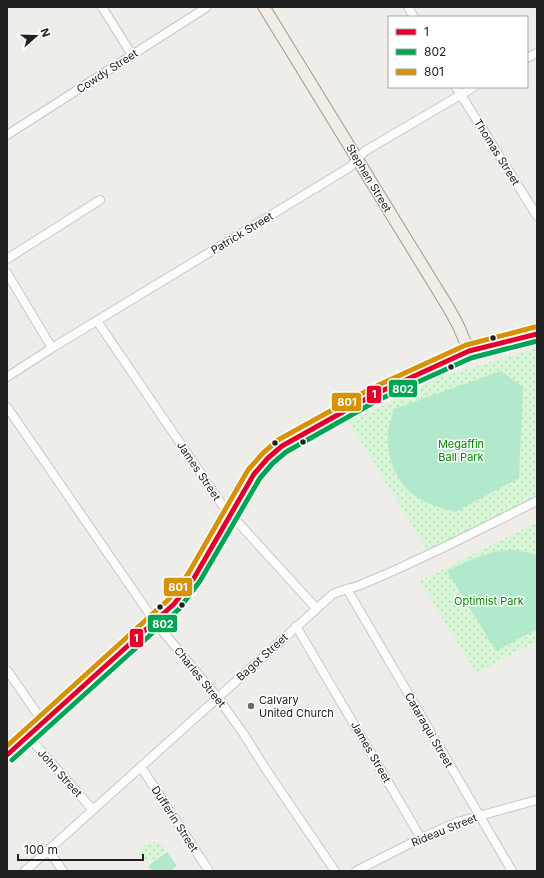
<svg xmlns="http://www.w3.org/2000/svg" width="544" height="878" viewBox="0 0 544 878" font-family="Inter,sans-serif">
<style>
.park{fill:url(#park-dots)}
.pitch{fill:#b2e9cd}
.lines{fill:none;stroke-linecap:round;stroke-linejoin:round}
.minor-casing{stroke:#c8c7c6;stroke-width:10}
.major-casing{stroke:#a69985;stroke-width:13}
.minor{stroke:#fdfcfc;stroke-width:8}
.major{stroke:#f2ece6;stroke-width:11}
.bus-1-casing{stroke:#fff;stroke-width:8}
.bus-2-casing{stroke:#fff;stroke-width:8}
.bus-3-casing{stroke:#fff;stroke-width:8}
.bus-1{stroke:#e4002b;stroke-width:5}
.bus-2{stroke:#00a651;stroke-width:5}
.bus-3{stroke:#d79205;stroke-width:5}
.bus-dot{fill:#212121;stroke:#fff;stroke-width:1.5}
.poi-dot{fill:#696867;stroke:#fff;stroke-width:1.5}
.labels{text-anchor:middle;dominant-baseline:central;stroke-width:3;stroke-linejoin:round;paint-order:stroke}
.street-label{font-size:11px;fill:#212121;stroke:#fff}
.park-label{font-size:11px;fill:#048904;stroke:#fff}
.poi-label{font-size:11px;fill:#212121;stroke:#fff;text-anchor:start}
.line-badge{stroke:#fff;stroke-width:1.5}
.badge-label{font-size:11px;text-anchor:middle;font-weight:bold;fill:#fff}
</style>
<defs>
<pattern id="park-dots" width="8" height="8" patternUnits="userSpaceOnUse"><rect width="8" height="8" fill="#d7f6d5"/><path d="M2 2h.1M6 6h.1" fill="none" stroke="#b8d3b7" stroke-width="1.8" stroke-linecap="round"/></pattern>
</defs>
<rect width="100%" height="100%" fill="#efedea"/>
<path class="park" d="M537 348V496L428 551 349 422 441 377Z
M537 522V641L476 673 420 581Z
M150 842 161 843 165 848V851L154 861 142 859 138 853C140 848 145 844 150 842Z"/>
<path class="pitch" d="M501 371 523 387 519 478 455 512C440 508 424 503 412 494 395 479 386 456 388 433 388 425 392 417 394 409Z
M513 550 532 553 537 556V629L496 651 447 571 470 560 492 552Z
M167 852 177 866 170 871H152L148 866Z"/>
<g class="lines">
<defs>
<path id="minor" d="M102 7 132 55
M408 7 414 17
M527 58 537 53
M456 87 537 216
M7 135 207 7
M7 259 100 200
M7 273 52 348
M97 321 223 506 316 608
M7 377 52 348 350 167 365 151 474 87
M7 407 155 622 218 698 243 733 267 771 335 871
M347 589 512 871
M296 626 421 838
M7 670 43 722
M28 736 93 810
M141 767 209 871
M48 850 63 871
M25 871 333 594C344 589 355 588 365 583 424 559 480 529 537 501
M356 871 421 838 457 822 537 800"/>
<path id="major" d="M264 7 448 307 458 325 469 351
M7 755 161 617 174 604 194 578 254 474 268 458 282 446 375 394 469 351 537 334"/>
</defs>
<use href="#minor" class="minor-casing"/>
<use href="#major" class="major-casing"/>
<use href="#minor" class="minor"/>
<use href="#major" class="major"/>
<defs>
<path id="bus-1" d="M7 755 174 604 194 578 254 474 268 458 282 446 375 394 469 351 537 334"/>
<path id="bus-2" d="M12 760 179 609 200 581 260 478 273 463 286 452 378 400 471 358 537 341"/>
<path id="bus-3" d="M7 746 169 599 188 574 248 470 263 453 278 440 372 388 466 345 535 327"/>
</defs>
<use href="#bus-1" class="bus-1-casing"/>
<use href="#bus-2" class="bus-2-casing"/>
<use href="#bus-3" class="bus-3-casing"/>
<use href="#bus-1" class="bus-1"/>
<use href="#bus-2" class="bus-2"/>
<use href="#bus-3" class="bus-3"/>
</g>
<g class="bus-dot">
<circle cx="493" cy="338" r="3.5"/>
<circle cx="451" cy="367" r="3.5"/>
<circle cx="303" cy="442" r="3.5"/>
<circle cx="275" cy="443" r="3.5"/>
<circle cx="182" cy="605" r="3.5"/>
<circle cx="160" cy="607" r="3.5"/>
</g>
<circle class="poi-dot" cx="251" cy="706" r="4"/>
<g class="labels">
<g class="street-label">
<text transform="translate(107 71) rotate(-33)">Cowdy Street</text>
<text transform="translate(497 152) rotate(58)">Thomas Street</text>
<text transform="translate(369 178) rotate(59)">Stephen Street</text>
<text transform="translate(242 233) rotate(-31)">Patrick Street</text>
<text transform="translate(199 471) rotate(56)">James Street</text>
<text transform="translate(262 657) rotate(-42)">Bagot Street</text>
<text transform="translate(200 677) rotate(51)">Charles Street</text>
<text transform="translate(429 730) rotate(60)">Cataraqui Street</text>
<text transform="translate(371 752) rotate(60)">James Street</text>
<text transform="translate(60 773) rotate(48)">John Street</text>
<text transform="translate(175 819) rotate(57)">Dufferin Street</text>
<text transform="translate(444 830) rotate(-22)">Rideau Street</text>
</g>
<g class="park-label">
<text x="461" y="444">Megaffin<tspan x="461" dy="13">Ball Park</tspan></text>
<text x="489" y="601">Optimist Park</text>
</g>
<g class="poi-label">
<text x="259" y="700">Calvary<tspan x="259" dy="13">United Church</tspan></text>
</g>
</g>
<g class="line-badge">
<rect x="388" y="379" width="30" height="19" rx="4" fill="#00a651"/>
<rect x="366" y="385" width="16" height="19" rx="4" fill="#e4002b"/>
<rect x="331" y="392" width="31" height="20" rx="4" fill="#d79205"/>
<rect x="163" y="577" width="30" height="20" rx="4" fill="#d79205"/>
<rect x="147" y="614" width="31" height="19" rx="4" fill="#00a651"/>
<rect x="129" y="628" width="15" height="20" rx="4" fill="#e4002b"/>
</g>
<g class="badge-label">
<text x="403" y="393">802</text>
<text x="374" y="398">1</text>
<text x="347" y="406">801</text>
<text x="178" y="591">801</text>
<text x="163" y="628">802</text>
<text x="136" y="642">1</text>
</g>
<rect width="544" height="878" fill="none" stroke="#212121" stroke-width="16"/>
<rect x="388" y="16" width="140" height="72" fill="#ffffff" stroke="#a6a6a6"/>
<rect x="396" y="29" width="20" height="6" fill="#e4002b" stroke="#a6a6a6"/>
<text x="424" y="36" font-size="12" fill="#212121">1</text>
<rect x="396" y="49" width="20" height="6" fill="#00a651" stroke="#a6a6a6"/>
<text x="424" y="56" font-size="12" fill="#212121">802</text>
<rect x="396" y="69" width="20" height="6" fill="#d79205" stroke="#a6a6a6"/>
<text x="424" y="76" font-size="12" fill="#212121">801</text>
<g transform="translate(36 36) rotate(70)" stroke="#ffffff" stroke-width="3" paint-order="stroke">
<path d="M0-3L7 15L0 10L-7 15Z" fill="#212121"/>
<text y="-6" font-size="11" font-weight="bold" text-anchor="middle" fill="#212121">N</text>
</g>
<path d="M18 854v6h125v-6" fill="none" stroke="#212121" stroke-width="2"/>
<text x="24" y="854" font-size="12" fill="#212121" stroke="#ffffff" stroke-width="3" paint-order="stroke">100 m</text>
</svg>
